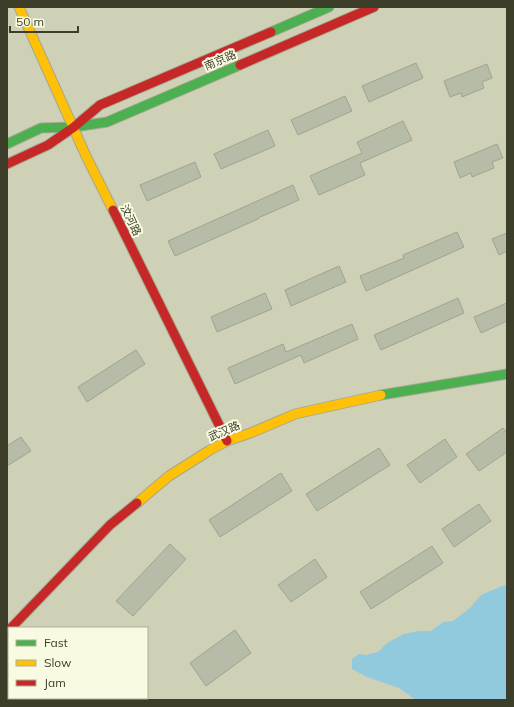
<svg xmlns="http://www.w3.org/2000/svg" width="514" height="707" viewBox="0 0 514 707" font-family="Mulish,'Noto Sans SC',sans-serif">
<style>
.water{fill:#91c9dd}
.building{fill:#b7bca8;stroke:#9fa490}
.lines{fill:none;stroke-linecap:round;stroke-linejoin:round}
.fast-casing{stroke:#a5a792;stroke-width:11}
.slow-casing{stroke:#a5a792;stroke-width:11}
.jam-casing{stroke:#a5a792;stroke-width:11}
.fast{stroke:#4caf50;stroke-width:9}
.slow{stroke:#ffc107;stroke-width:9}
.jam{stroke:#c62828;stroke-width:9}
.labels{text-anchor:middle;dominant-baseline:central;stroke-width:4;stroke-linejoin:round;paint-order:stroke}
.street-label{font-size:11px;fill:#3c3e2a;stroke:#f8fbe2}
</style>
<rect width="100%" height="100%" fill="#cfd1b6"/>
<path class="water" d="M507 584V700H416L399 688 367 677 352 669V659L359 654 366 655 378 652 387 643 404 634 419 631H431L443 622 453 621 470 608 481 595Z"/>
<path class="building" d="M416 63 423 78 369 102 362 86Z
M487 64 492 78 482 82 484 88 462 97 461 93 450 97 444 81Z
M345 96 352 111 298 135 291 120Z
M403 121 412 140 360 163 365 175 319 195 310 176 362 153 357 142Z
M268 130 275 146 221 169 214 154Z
M497 144 503 158 492 162 494 168 472 177 471 173 460 178 454 162Z
M195 162 201 177 147 201 140 185Z
M293 185 299 200 258 218V219L175 256 168 241Z
M457 232 464 247 366 291 360 276 404 258 403 255Z
M507 233V251L499 255 492 239Z
M339 266 346 282 291 306 285 290Z
M265 293 272 309 217 332 211 317Z
M458 298 464 313 381 350 374 335Z
M507 303V321L481 333 474 317Z
M352 324 358 339 304 363 301 355 235 384 228 368 283 344 286 352Z
M136 350 145 364 87 402 78 387Z
M503 428 507 433V452L479 471 466 454Z
M21 437 31 451 7 466V446Z
M445 439 457 457 420 483 407 465Z
M379 448 390 465 317 511 306 494Z
M281 473 292 491 220 537 209 520Z
M479 504 491 521 454 547 442 529Z
M170 544 186 559 133 616 116 601Z
M432 546 443 563 371 609 360 592Z
M315 559 327 577 291 602 278 585Z
M235 630 251 653 206 686 190 663Z"/>
<g class="lines">
<defs>
<path id="fast" d="M271 32 329 7
M7 144 41 128 74 127 107 122 240 65
M381 395 507 374"/>
<path id="slow" d="M19 7 86 156 113 210
M137 503 169 476 210 450 227 441 253 432 295 414 381 395"/>
<path id="jam" d="M240 65 374 7
M7 164 48 145 74 127 100 105 271 32
M113 210 227 441
M11 628 110 525 137 503"/>
</defs>
<use href="#fast" class="fast-casing"/>
<use href="#slow" class="slow-casing"/>
<use href="#jam" class="jam-casing"/>
<use href="#fast" class="fast"/>
<use href="#slow" class="slow"/>
<use href="#jam" class="jam"/>
</g>
<g class="labels">
<g class="street-label">
<text transform="translate(220 60) rotate(-23)">南京路</text>
<text transform="translate(131 220) rotate(64)">汶河路</text>
<text transform="translate(224 431) rotate(-24)">武汉路</text>
</g>
</g>
<rect width="514" height="707" fill="none" stroke="#3c3e2a" stroke-width="16"/>
<rect x="8" y="627" width="140" height="72" fill="#f8fbe2" stroke="#adaf98"/>
<rect x="16" y="640" width="20" height="6" fill="#4caf50" stroke="#adaf98"/>
<text x="44" y="647" font-size="12" fill="#3c3e2a">Fast</text>
<rect x="16" y="660" width="20" height="6" fill="#ffc107" stroke="#adaf98"/>
<text x="44" y="667" font-size="12" fill="#3c3e2a">Slow</text>
<rect x="16" y="680" width="20" height="6" fill="#c62828" stroke="#adaf98"/>
<text x="44" y="687" font-size="12" fill="#3c3e2a">Jam</text>
<path d="M10 26v6h68v-6" fill="none" stroke="#3c3e2a" stroke-width="2"/>
<text x="16" y="26" font-size="12" fill="#3c3e2a" stroke="#f8fbe2" stroke-width="3" paint-order="stroke">50 m</text>
</svg>
